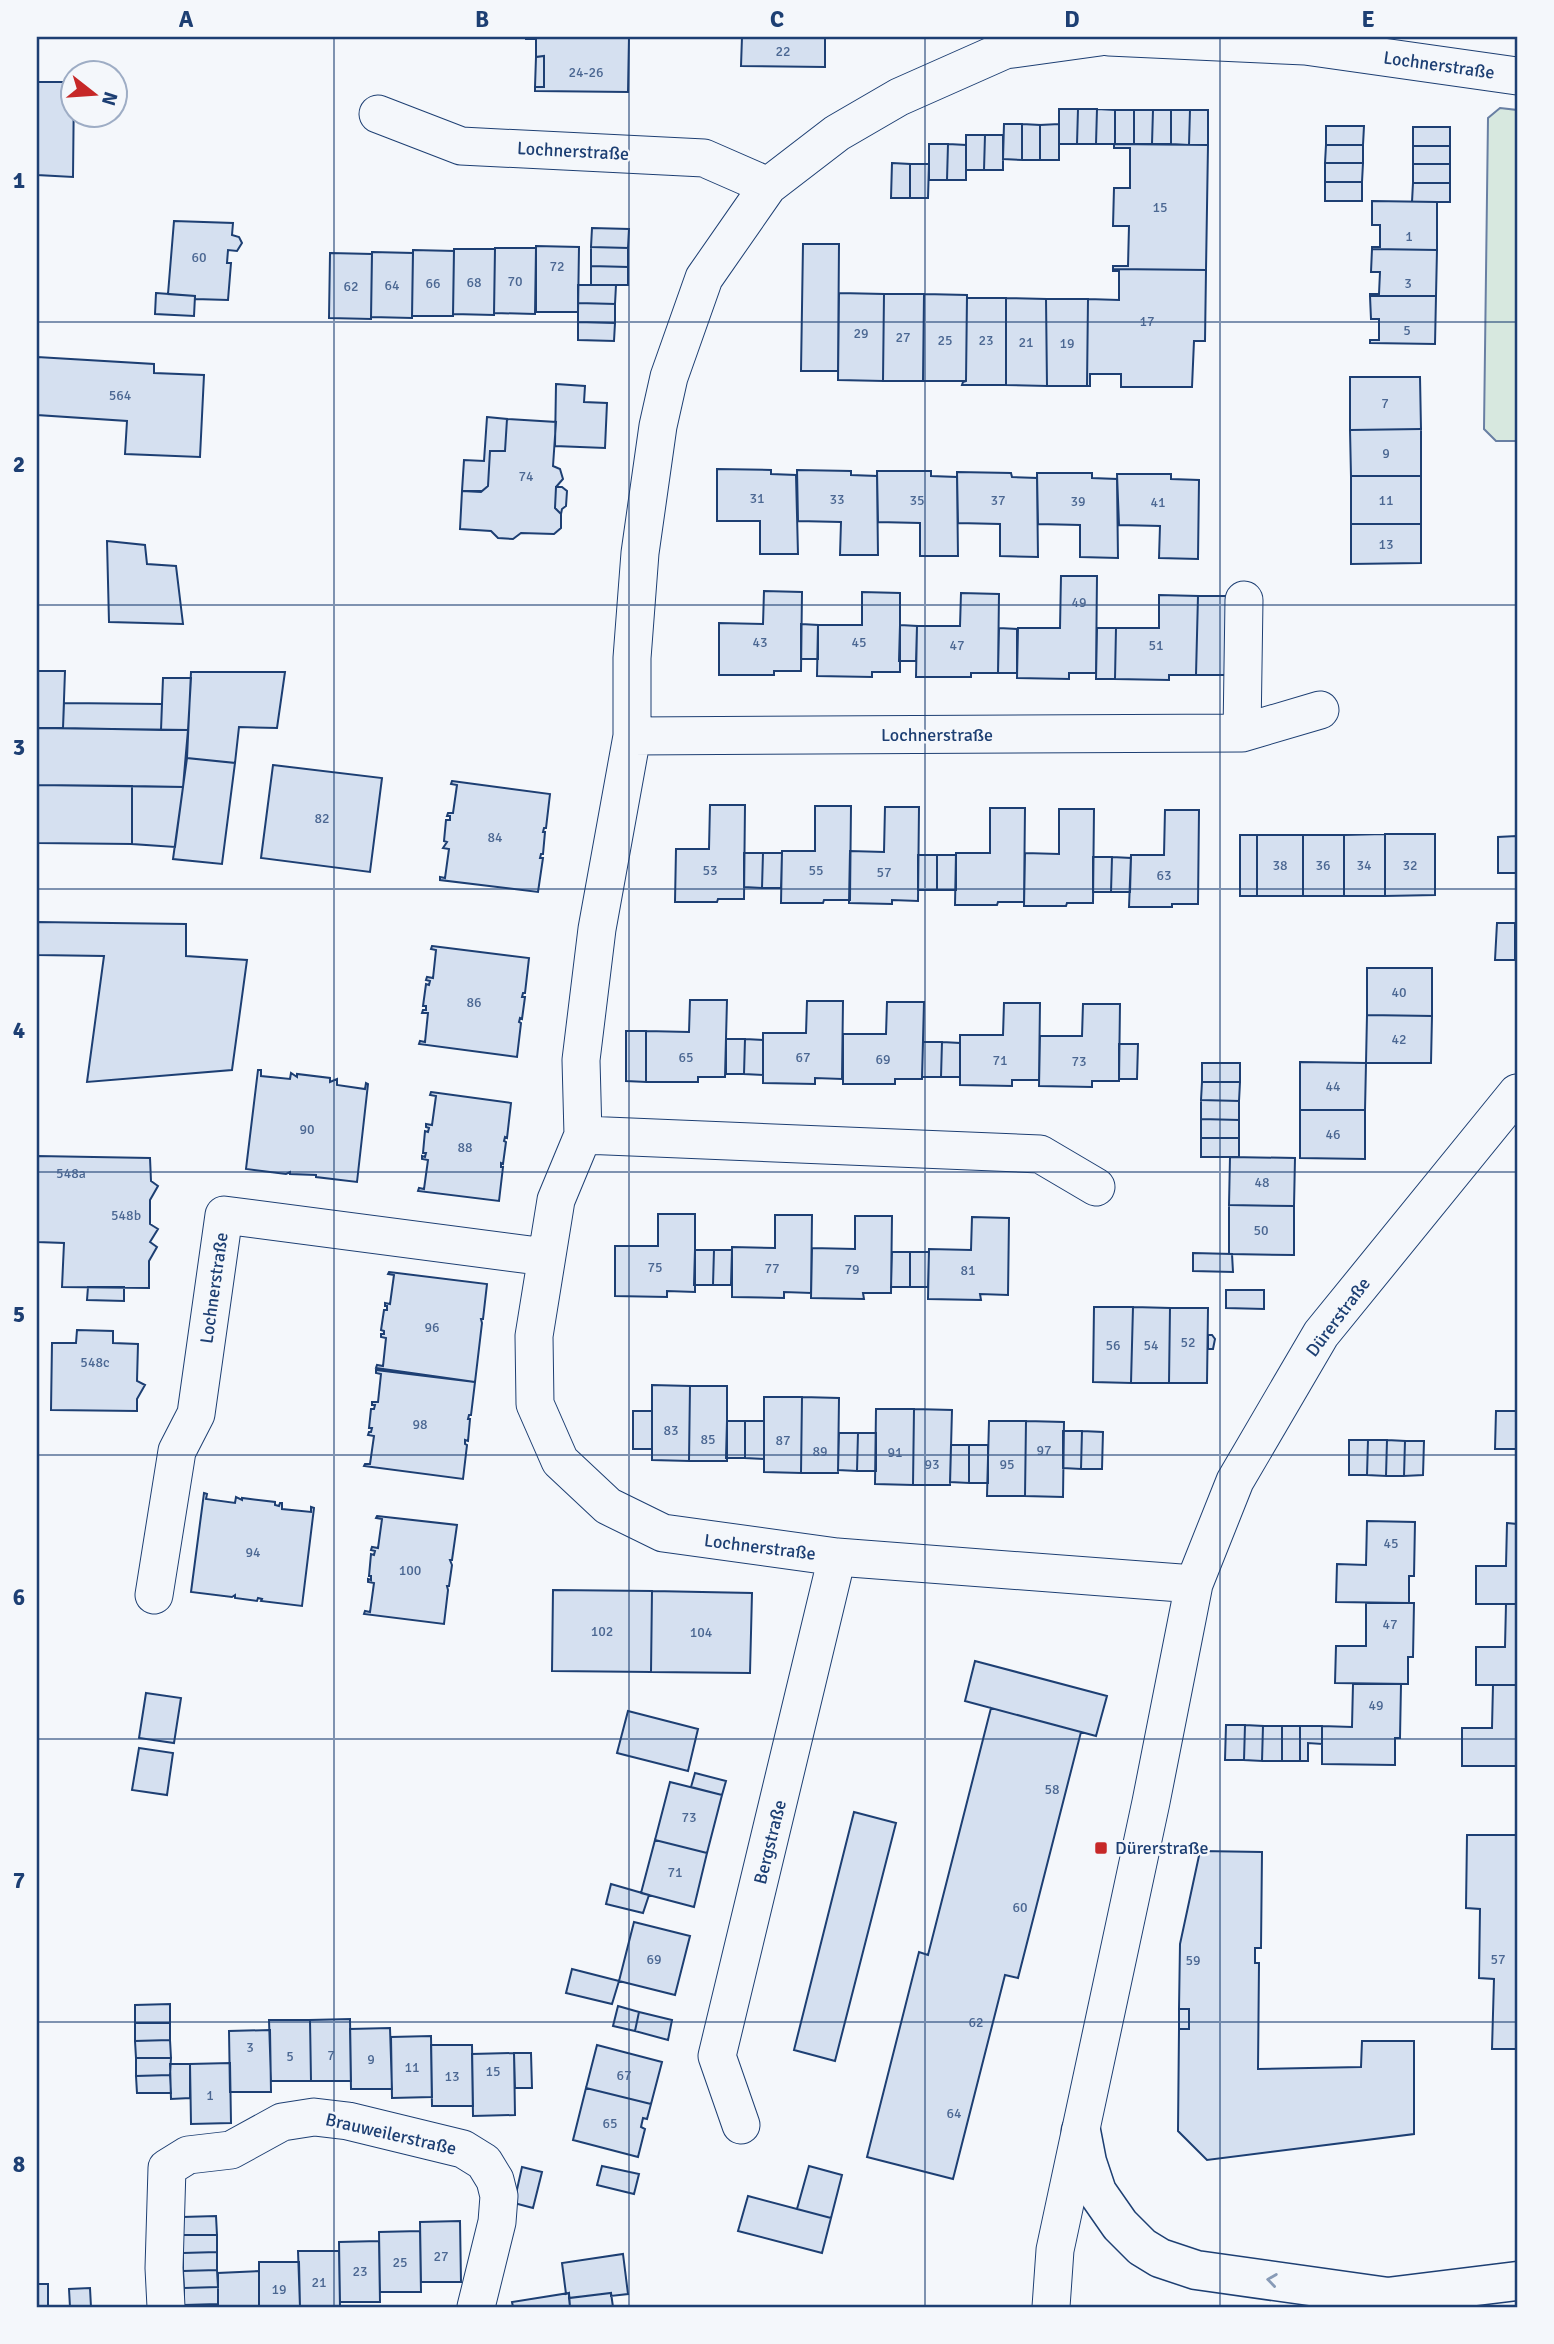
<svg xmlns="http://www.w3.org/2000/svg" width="1554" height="2344" viewBox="0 0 1554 2344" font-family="Signika,sans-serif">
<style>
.green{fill:#d7e8df;stroke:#687fa3;stroke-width:2}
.building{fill:#d5e0f0;stroke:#1d3f73;stroke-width:2}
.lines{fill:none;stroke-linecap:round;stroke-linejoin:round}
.minor-casing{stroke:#1d3f73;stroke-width:39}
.secondary-casing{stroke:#1d3f73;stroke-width:41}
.minor{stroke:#f4f7fb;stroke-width:37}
.secondary{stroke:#f4f7fb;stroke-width:38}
.oneway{stroke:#889bb7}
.grid{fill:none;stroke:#1d3f73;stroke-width:2;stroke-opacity:0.55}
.poi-dot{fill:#c62828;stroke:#f4f7fb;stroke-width:2.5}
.labels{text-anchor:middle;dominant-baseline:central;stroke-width:5;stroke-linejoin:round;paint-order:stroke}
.number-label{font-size:14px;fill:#4b6792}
.street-label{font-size:18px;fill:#1d3f73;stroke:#f4f7fb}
.poi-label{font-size:18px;fill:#1d3f73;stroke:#f4f7fb;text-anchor:start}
.neatline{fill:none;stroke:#1d3f73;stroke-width:2.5}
.grid-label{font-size:23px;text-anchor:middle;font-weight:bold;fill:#1d3f73}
</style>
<rect width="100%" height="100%" fill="#f4f7fb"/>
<path class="green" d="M1500 108 1517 110V441H1496L1484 429 1488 118Z"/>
<path class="building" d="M526 37H629L628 92 535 91V87H544V56L536 57V39H526Z
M742 37H825V67L741 66Z
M544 56V87H535L536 57Z
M37 82H74L73 177 37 175Z
M1059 109H1078L1077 144H1059Z
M1078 109H1097L1096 144H1077Z
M1097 109 1115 110V144H1096Z
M1115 110H1134V144H1115Z
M1134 110H1153L1152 144H1134Z
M1153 110H1171V144H1152Z
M1171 110H1190L1189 145 1171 144Z
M1190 110H1208V145H1189Z
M1004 124H1022V160L1003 159Z
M1022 124 1040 125V160H1022Z
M1059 124V160H1040V125Z
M1326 126H1364L1363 145H1326Z
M1413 127H1450V146H1413Z
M966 135H985L984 170H966Z
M985 135H1003V170H984Z
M929 144H948L947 180H929Z
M948 144 966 145V180H947Z
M1114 144 1208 145 1206 270 1113 269V266H1128L1129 226H1113L1114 188H1130V148H1114Z
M1326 145H1363V163H1325Z
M1413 146H1450V164H1413Z
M892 163 910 164V198H891Z
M1325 163H1363L1362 182H1325Z
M910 164H929L928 198H910Z
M1413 164H1450V183H1413Z
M1325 182H1362V201H1325Z
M1413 183H1450V202H1412Z
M1372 201 1437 202V250L1372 249V247H1380V225H1372Z
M174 221 233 223 232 235 239 237 242 243 237 251 228 250 227 263H231L228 300 195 299V296L168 294Z
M592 228 629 229 628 248 591 247Z
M803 244H839L838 371H801Z
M536 246 579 247 578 312H536Z
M591 247 628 248V267L591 266Z
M495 248H536L535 314 494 313Z
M454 249H495L494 315 453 314Z
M1372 249 1437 250 1436 296H1370V294H1379L1380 272H1371Z
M413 250 454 251 453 316H412Z
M372 252 413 253 412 318 371 317Z
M330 253 372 254 371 319 329 318Z
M591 266 628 267V285H591Z
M1113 269 1206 270 1205 341H1194L1192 387H1121V374H1090V386H1087L1088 299 1119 300V271H1113Z
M578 285H616L615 304 578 303Z
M156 293 195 296 194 316 155 314Z
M839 293 884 294 883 381 838 380Z
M884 294H924L923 381H883Z
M924 294 967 295 966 381H923Z
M1370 296H1436L1435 344 1370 343V340H1379V319H1371Z
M967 298H1006V385H962L963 382 966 381Z
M1006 298 1046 299 1047 386 1006 385Z
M1046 299H1088L1087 386H1047Z
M578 303 615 304V323L578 322Z
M578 322 615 323 614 341 578 340Z
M37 357 154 364V373L204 375 200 457 125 454 127 421 37 415Z
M1350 377H1420L1421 429 1350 430Z
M556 384 585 386 584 402 607 403 605 448 555 446Z
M487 417 507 419 505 451H490L488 486 482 491H462L464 460 484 461Z
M507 419 556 422 553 466 560 469 563 479 556 487 555 508 561 514V528L554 534 521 533 513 539 498 538 491 531 460 529 462 491 481 492 488 486 490 451H505Z
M1421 429V476H1351L1350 430Z
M717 469 771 470V474L796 475 798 554H760V521H717Z
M797 470 851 471V475L877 476 878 555H840L841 522 798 521Z
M877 471H931V476L957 477 958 556H920V523L878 522Z
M957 472 1011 473 1012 477 1037 478 1038 557 1000 556V524L958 523Z
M1037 473H1092V478L1117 479 1118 558 1080 557V525L1038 524Z
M1117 474H1171V479L1199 480 1198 559 1159 558 1160 526 1119 525Z
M1351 476H1421V524H1351Z
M556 487H562L567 491 566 506 562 509 561 514 555 508Z
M1351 524H1421V563L1351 564Z
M107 541 145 545 147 564 176 566 183 624 109 622Z
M1061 576H1097L1096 673H1069V679L1017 678 1018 628H1060Z
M764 591 802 592 801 671H774V675H719V623L763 624Z
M862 592 900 593V672H872V677L817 676 818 625H862Z
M961 593 999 594 998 673H971V677H916L917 626H960Z
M1159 595 1198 596 1196 675H1169V680L1115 679 1116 628H1159Z
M1198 596H1227L1226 675H1196Z
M801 624 818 625V659H801Z
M900 625 917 626 916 661H899Z
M999 628 1017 629V673H998Z
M1097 628H1116L1115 679H1096Z
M37 671H65L63 728H37Z
M191 672H285L277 728 239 727 235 763 187 758Z
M163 678H191L188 730H161Z
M64 703 162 704 161 730 63 728Z
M37 728 188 730 183 787 37 785Z
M187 758 235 763 222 864 173 859Z
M273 765 382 778 370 872 261 858Z
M452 781 550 794 546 828H544L543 832H545L543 854H541L540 858H543L538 892 440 880V877L445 878 449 849 443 848 447 842 444 841 446 820H450V816H447L448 813H453L457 785 451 784Z
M37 785 132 786V844L37 843Z
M132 786 183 787 175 847 132 844Z
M710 805H745L744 899H718L717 902H675L676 849H709Z
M815 806H851L850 900H824L823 903H781L782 851H815Z
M885 807H919L918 901 892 900V904L849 903 850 851 884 852Z
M990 808H1025L1024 902H998L997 905H955L956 853H990Z
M1059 809H1094L1093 903H1067L1066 906H1024L1025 853 1059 854Z
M1165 810H1199L1198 904H1172V907H1129L1131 855H1164Z
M1385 834H1435V895L1385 896Z
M1385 834V896H1344V835Z
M1240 835H1257V896H1240Z
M1257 835H1303V896H1257Z
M1303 835H1344V896H1303Z
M1516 836V873H1498V837Z
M744 853H763L762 888 744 887Z
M763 853H782L781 888H762Z
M918 855H937V890H918Z
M937 855H956V890H937Z
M1093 857H1112L1111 892H1093Z
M1112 857 1131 858 1130 892H1111Z
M37 922 186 924V956L247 960 232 1070 87 1082 104 956 37 955Z
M1497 923H1515V960H1495Z
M1515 923H1517V960H1515Z
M432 946 529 958 525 993H523L522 997H525L522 1019 520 1018 519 1022 521 1023 517 1057 419 1044 420 1041 425 1042 428 1013H422L423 1010H426V1006H423L426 984 429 985 430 981 426 980 427 977 433 978 436 950 431 949Z
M1367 968H1432V1016L1367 1015Z
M690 1000H727L725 1077H698V1082H646V1031L689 1032Z
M807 1001H843L842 1079 815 1078V1084L763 1083V1033H806Z
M887 1002H924L922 1079H895V1084H843V1034H886Z
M1004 1003H1040L1039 1080H1012V1086L960 1085V1035H1003Z
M1083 1004H1120L1119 1081H1092V1087L1039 1086 1040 1036H1082Z
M1367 1015 1432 1016 1431 1063H1366Z
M626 1031H646V1082L626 1081Z
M726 1039H745L744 1074H726Z
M745 1039 763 1040V1075L744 1074Z
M923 1042H942L941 1077H922Z
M942 1042 960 1043V1077H941Z
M1119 1044H1138L1137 1079H1119Z
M1300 1062 1366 1063 1365 1110H1300Z
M1202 1063H1240V1082H1202Z
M258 1070H261V1076L290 1079 291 1073 297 1077V1074L330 1078V1082L337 1079V1085L365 1089 366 1083 368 1084 357 1182 316 1177V1175L290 1174V1172L286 1174 246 1169Z
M1202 1082H1240L1239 1101 1201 1100Z
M431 1092 511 1103 507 1138 505 1137 504 1141 506 1142 503 1164 501 1163V1167H503L499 1201 418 1191 419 1188 424 1189 428 1160 422 1159V1156L425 1157 426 1153H423L425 1131 428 1132 429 1128 426 1127V1124L432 1125 436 1096 430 1095Z
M1201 1100 1239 1101V1120L1201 1119Z
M1300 1110H1365V1159L1300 1158Z
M1201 1119 1239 1120V1138H1201Z
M1201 1138H1239V1157H1201Z
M37 1156 150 1158 151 1181 158 1186 150 1200V1224L158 1229 150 1242 157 1247 149 1261V1288L62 1287 64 1243 37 1242Z
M1230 1157 1295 1158 1294 1206 1229 1205Z
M1229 1205 1294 1206V1255L1229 1254Z
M658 1214H695V1292L667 1291V1297L615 1296V1246H658Z
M775 1215H812L811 1293 784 1292V1298L732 1297V1247L775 1248Z
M855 1216H892L891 1293H863L864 1299 811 1298 812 1248 855 1249Z
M972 1217 1009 1218 1008 1295 980 1294 981 1300 928 1299 929 1249 971 1250Z
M695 1250H714L713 1285H694Z
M714 1250H732L731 1285H713Z
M892 1252H910V1287H891Z
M910 1252H929L928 1287H910Z
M1193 1253 1232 1254 1233 1272 1193 1271Z
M389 1272 487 1284 483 1319H481L482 1323 475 1382 376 1368 377 1365 383 1366 386 1338 381 1337V1334H384V1331L381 1330 384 1310H387V1306H385V1303L390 1304 394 1275 388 1274Z
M88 1287H124V1301L87 1300Z
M1226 1290H1264V1309L1226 1308Z
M1094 1307H1133L1131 1383 1093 1382Z
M1133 1307 1170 1308 1169 1383H1131Z
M1170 1308H1208L1207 1383H1169Z
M77 1330 113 1331V1343L138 1344 137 1381 145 1385 137 1399V1411L51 1410 52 1343H76Z
M1208 1335H1212L1215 1339 1213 1349H1208Z
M376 1370 475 1382 471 1415H469L468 1419H470L468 1441 465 1440V1444L467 1445 463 1479 364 1466 365 1464H370L374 1436 368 1435 369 1432H371L372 1428H369L371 1409H374L375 1405H372V1402H378L381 1374 376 1373Z
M652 1385 690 1386 689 1461 652 1460Z
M690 1386H727V1461H689Z
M764 1397H802L801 1473 764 1472Z
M802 1397 839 1398 838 1473H801Z
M876 1409H914L913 1485 875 1484Z
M914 1409 952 1410 950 1485H913Z
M633 1411H652V1449H633Z
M1496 1411H1517V1449H1495Z
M727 1421H745V1458H726Z
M745 1421H764V1459L745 1458Z
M989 1421H1026L1025 1496H987Z
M1026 1421 1064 1422 1063 1497 1025 1496Z
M1063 1431H1082L1081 1469 1063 1468Z
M1082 1431 1103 1432 1102 1469H1081Z
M839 1433H858L857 1471 838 1470Z
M858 1433H876V1471H857Z
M1349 1440H1368L1367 1475H1349Z
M1368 1440H1387L1386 1476 1367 1475Z
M1387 1440 1405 1441 1404 1476H1386Z
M1405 1441H1424L1423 1475 1404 1476Z
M951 1445H969V1483L950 1482Z
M969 1445H988V1483H969Z
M204 1493 207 1494 206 1499 235 1503 236 1497 242 1500V1498L275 1502V1505L279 1506 280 1503H282V1509L311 1512V1507L314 1508 302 1606 261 1601 262 1599 258 1598 257 1601 235 1598V1595L232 1597 191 1592Z
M377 1516 457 1525 452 1560H450L452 1565 449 1586H447L448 1590 444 1624 364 1614 365 1611 370 1612 374 1583 368 1582V1579L371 1580V1576H369L371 1554 374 1555 375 1551 371 1550 372 1547 378 1548 382 1519 376 1518Z
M1367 1521 1415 1522 1414 1576H1409V1603L1336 1602 1337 1564 1366 1565Z
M1507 1523 1517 1524V1604H1476V1566H1506Z
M553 1590 652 1591 651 1672 552 1671Z
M652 1591 752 1593 750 1673 651 1672Z
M1366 1603H1414L1413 1657H1408V1684L1335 1683 1336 1646H1366Z
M1506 1604H1517V1685H1476V1647H1505Z
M975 1661 1107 1696 1096 1736 965 1701Z
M1353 1684H1401L1400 1738H1395V1765L1322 1764V1726L1352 1727Z
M1493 1685H1517V1766H1462V1728H1492Z
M146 1693 181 1698 174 1743 139 1738Z
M991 1708 1081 1732 1018 1978 1005 1975 953 2179 867 2157 919 1952 928 1955Z
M628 1711 698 1729 688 1771 617 1753Z
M1226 1725H1245L1244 1760H1225Z
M1245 1725 1263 1726 1262 1761 1244 1760Z
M1263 1726H1282V1761H1262Z
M1282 1726H1300V1761H1282Z
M1300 1726H1322V1744L1308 1743V1761H1300Z
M139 1748 173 1753 167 1795 132 1790Z
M695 1773 726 1781 722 1795 691 1787Z
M670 1782 722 1795 707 1853 655 1840Z
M854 1812 896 1823 835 2061 794 2050Z
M1467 1835H1517V2049H1492L1494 1979 1479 1978 1480 1909 1466 1908Z
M655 1840 707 1853 694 1907 641 1893Z
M1200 1851 1262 1852 1261 1948H1255V1963H1259L1258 2069 1361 2067 1362 2041H1414V2134L1207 2160 1178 2131 1179 2029H1189V2009H1179L1180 1944Z
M611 1884 649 1895 643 1913 606 1904Z
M634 1922 690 1936 675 1995 619 1981Z
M572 1969 619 1981 612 2004 566 1993Z
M170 2004V2023H135V2005Z
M618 2006 639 2012 635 2031 613 2026Z
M1179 2009H1189V2029H1179Z
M639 2012 672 2020 668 2040 635 2031Z
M350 2019 351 2081H311L310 2020Z
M269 2020H310L311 2081H271Z
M135 2023H170V2040L135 2041Z
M390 2028 392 2089H351L350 2029Z
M270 2030 271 2092H230L229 2031Z
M431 2036 432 2097 392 2098 391 2037Z
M170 2040 171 2058H136L135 2041Z
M431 2045H472L473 2106H432Z
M597 2045 662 2062 651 2104 586 2088Z
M514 2053 515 2115 473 2116 472 2054Z
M514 2053H531L532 2088H515Z
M136 2058H171L170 2075 136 2076Z
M230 2063 231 2123 191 2124 190 2064Z
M170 2064H190V2098L171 2099Z
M170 2075 171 2093H137L136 2076Z
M586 2088 651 2104 647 2119 643 2118 641 2127 645 2129 638 2157 573 2140Z
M602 2166 639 2174 634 2194 597 2185Z
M809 2166 842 2175 831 2218 797 2209Z
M522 2167 542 2172 533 2208 514 2203Z
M748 2196 831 2218 822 2253 738 2231Z
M216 2216 217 2235H182V2217Z
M460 2221 461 2282H421L420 2222Z
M420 2231 421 2292H380L379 2232Z
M182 2235H217V2252L183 2253Z
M379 2241 380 2302H340L339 2242Z
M298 2251H339L340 2307H300Z
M217 2252V2270L183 2271V2253Z
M623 2254 628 2294 611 2296V2293L569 2298V2293L566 2294 562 2263Z
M259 2262H299L300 2307H259Z
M217 2270 218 2287 184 2288 183 2271Z
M259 2271V2307H218V2273Z
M37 2284H48V2307H37Z
M218 2287V2304L184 2305V2288Z
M90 2288 91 2307H70L69 2289Z
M569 2293 570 2307H513L512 2302Z
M611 2293 613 2307H570L569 2298Z
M218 2304V2307H184V2305Z"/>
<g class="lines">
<defs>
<path id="minor" d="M1100 37 1005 50 899 97 837 133 768 186 704 278 669 377 658 426 640 553 632 658V736L597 929 581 1060 583 1135 556 1200 534 1336 535 1404 560 1461 608 1506 663 1533 837 1557 1194 1584
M1109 37 1305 46 1517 76
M378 114 461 146 704 158 768 186
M1242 733 1244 600
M632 736 1242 733 1320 710
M583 1135 1040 1154 1096 1187
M154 1595 177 1451 196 1414 224 1215 546 1257
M741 2125 717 2056 837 1557
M166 2307 164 2268 167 2168 188 2155 231 2150 282 2122 314 2117 348 2121 463 2149 484 2162 495 2180 499 2196 497 2222 476 2307
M1051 2307 1055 2250 1151 1802 1194 1584 1235 1481 1321 1334 1517 1093"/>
<path id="secondary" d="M1081 2131 1087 2162 1097 2192 1120 2225 1142 2247 1160 2258 1196 2270 1388 2297
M1363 2300 1517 2281"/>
</defs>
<use href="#minor" class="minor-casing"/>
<use href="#secondary" class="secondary-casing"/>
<use href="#minor" class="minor"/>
<use href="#secondary" class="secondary"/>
</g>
<defs><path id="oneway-chevron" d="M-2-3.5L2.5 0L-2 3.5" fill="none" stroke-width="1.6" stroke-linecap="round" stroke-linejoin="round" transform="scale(1.75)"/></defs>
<use class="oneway" href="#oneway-chevron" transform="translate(1272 2280) rotate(-172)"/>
<path class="grid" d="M334 37V2307M629 37V2307M925 37V2307M1220 37V2307M37 322H1517M37 605H1517M37 889H1517M37 1172H1517M37 1455H1517M37 1739H1517M37 2022H1517"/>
<rect class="poi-dot" x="1094" y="1841" width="14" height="14" rx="3.5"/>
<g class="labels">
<g class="number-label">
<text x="783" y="51">22</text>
<text x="586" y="72">24-26</text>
<text x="1160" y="207">15</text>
<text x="1409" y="236">1</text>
<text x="199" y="257">60</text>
<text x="557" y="266">72</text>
<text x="515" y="281">70</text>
<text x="474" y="282">68</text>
<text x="433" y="283">66</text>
<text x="1408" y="283">3</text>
<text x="392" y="285">64</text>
<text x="351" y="286">62</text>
<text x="1147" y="321">17</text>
<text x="1407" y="330">5</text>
<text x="861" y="333">29</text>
<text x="903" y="337">27</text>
<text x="945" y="340">25</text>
<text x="986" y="340">23</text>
<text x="1026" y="342">21</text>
<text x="1067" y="343">19</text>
<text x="120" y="395">564</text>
<text x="1385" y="403">7</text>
<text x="1386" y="453">9</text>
<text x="526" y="476">74</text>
<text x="757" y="498">31</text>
<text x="837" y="499">33</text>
<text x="917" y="500">35</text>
<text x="998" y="500">37</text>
<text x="1386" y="500">11</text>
<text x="1078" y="501">39</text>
<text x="1158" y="502">41</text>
<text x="1386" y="544">13</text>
<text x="1079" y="602">49</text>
<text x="760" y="642">43</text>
<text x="859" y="642">45</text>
<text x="957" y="645">47</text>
<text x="1156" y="645">51</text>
<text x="322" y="818">82</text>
<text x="495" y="837">84</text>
<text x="1280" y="865">38</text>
<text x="1323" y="865">36</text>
<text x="1364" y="865">34</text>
<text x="1410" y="865">32</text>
<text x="710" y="870">53</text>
<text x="816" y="870">55</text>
<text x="884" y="872">57</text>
<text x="1164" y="875">63</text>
<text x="1399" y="992">40</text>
<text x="474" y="1002">86</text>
<text x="1399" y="1039">42</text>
<text x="686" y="1057">65</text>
<text x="803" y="1057">67</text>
<text x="883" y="1059">69</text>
<text x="1000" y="1060">71</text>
<text x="1079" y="1061">73</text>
<text x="1333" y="1086">44</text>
<text x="307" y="1129">90</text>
<text x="1333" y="1134">46</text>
<text x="465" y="1147">88</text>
<text x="71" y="1173">548a</text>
<text x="1262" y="1182">48</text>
<text x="126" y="1215">548b</text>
<text x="1261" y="1230">50</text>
<text x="655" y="1267">75</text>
<text x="772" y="1268">77</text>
<text x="852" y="1269">79</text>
<text x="968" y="1270">81</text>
<text x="432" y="1327">96</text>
<text x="1188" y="1342">52</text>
<text x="1113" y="1345">56</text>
<text x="1151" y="1345">54</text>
<text x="95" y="1362">548c</text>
<text x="420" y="1424">98</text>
<text x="671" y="1430">83</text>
<text x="708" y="1439">85</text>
<text x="783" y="1440">87</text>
<text x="1044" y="1450">97</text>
<text x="820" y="1451">89</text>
<text x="895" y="1452">91</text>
<text x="932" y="1464">93</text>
<text x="1007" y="1464">95</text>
<text x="1391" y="1543">45</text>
<text x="253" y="1552">94</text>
<text x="410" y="1570">100</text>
<text x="1390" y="1624">47</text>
<text x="602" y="1631">102</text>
<text x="701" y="1632">104</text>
<text x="1376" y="1705">49</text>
<text x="1052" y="1789">58</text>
<text x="689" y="1817">73</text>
<text x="675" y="1872">71</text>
<text x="1020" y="1907">60</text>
<text x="654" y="1959">69</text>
<text x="1498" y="1959">57</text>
<text x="1193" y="1960">59</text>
<text x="976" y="2022">62</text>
<text x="250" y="2047">3</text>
<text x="331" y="2055">7</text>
<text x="290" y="2056">5</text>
<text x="371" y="2059">9</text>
<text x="412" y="2067">11</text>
<text x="493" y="2071">15</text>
<text x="624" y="2075">67</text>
<text x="452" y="2076">13</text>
<text x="210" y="2095">1</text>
<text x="954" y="2113">64</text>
<text x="610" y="2123">65</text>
<text x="441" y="2256">27</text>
<text x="400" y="2262">25</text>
<text x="360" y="2271">23</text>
<text x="319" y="2282">21</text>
<text x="279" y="2289">19</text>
</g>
<g class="street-label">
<text transform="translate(1439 65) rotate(8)">Lochnerstraße</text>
<text transform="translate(573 151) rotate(3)">Lochnerstraße</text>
<text x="937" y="735">Lochnerstraße</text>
<text transform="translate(214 1288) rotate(-82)">Lochnerstraße</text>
<text transform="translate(1338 1317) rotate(-53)">Dürerstraße</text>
<text transform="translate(760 1547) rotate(7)">Lochnerstraße</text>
<text transform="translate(770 1842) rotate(-76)">Bergstraße</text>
<text transform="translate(391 2134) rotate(13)">Brauweilerstraße</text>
</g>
<g class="poi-label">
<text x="1115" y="1848">Dürerstraße</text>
</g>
</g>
<rect width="1554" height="2344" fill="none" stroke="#f4f7fb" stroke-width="77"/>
<g transform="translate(94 94) rotate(107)"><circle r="33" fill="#f4f7fb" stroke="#9eadc5" stroke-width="2"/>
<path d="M0-5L12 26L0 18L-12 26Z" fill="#c62828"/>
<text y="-10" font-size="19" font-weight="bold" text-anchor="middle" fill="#1d3f73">N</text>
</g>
<rect x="38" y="38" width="1478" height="2268" class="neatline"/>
<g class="grid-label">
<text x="186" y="27">A</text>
<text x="482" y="27">B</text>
<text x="777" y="27">C</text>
<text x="1072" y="27">D</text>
<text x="1368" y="27">E</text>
<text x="19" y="188">1</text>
<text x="19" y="472">2</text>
<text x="19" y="755">3</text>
<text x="19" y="1038">4</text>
<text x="19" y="1322">5</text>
<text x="19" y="1605">6</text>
<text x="19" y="1888">7</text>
<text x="19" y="2172">8</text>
</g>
</svg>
